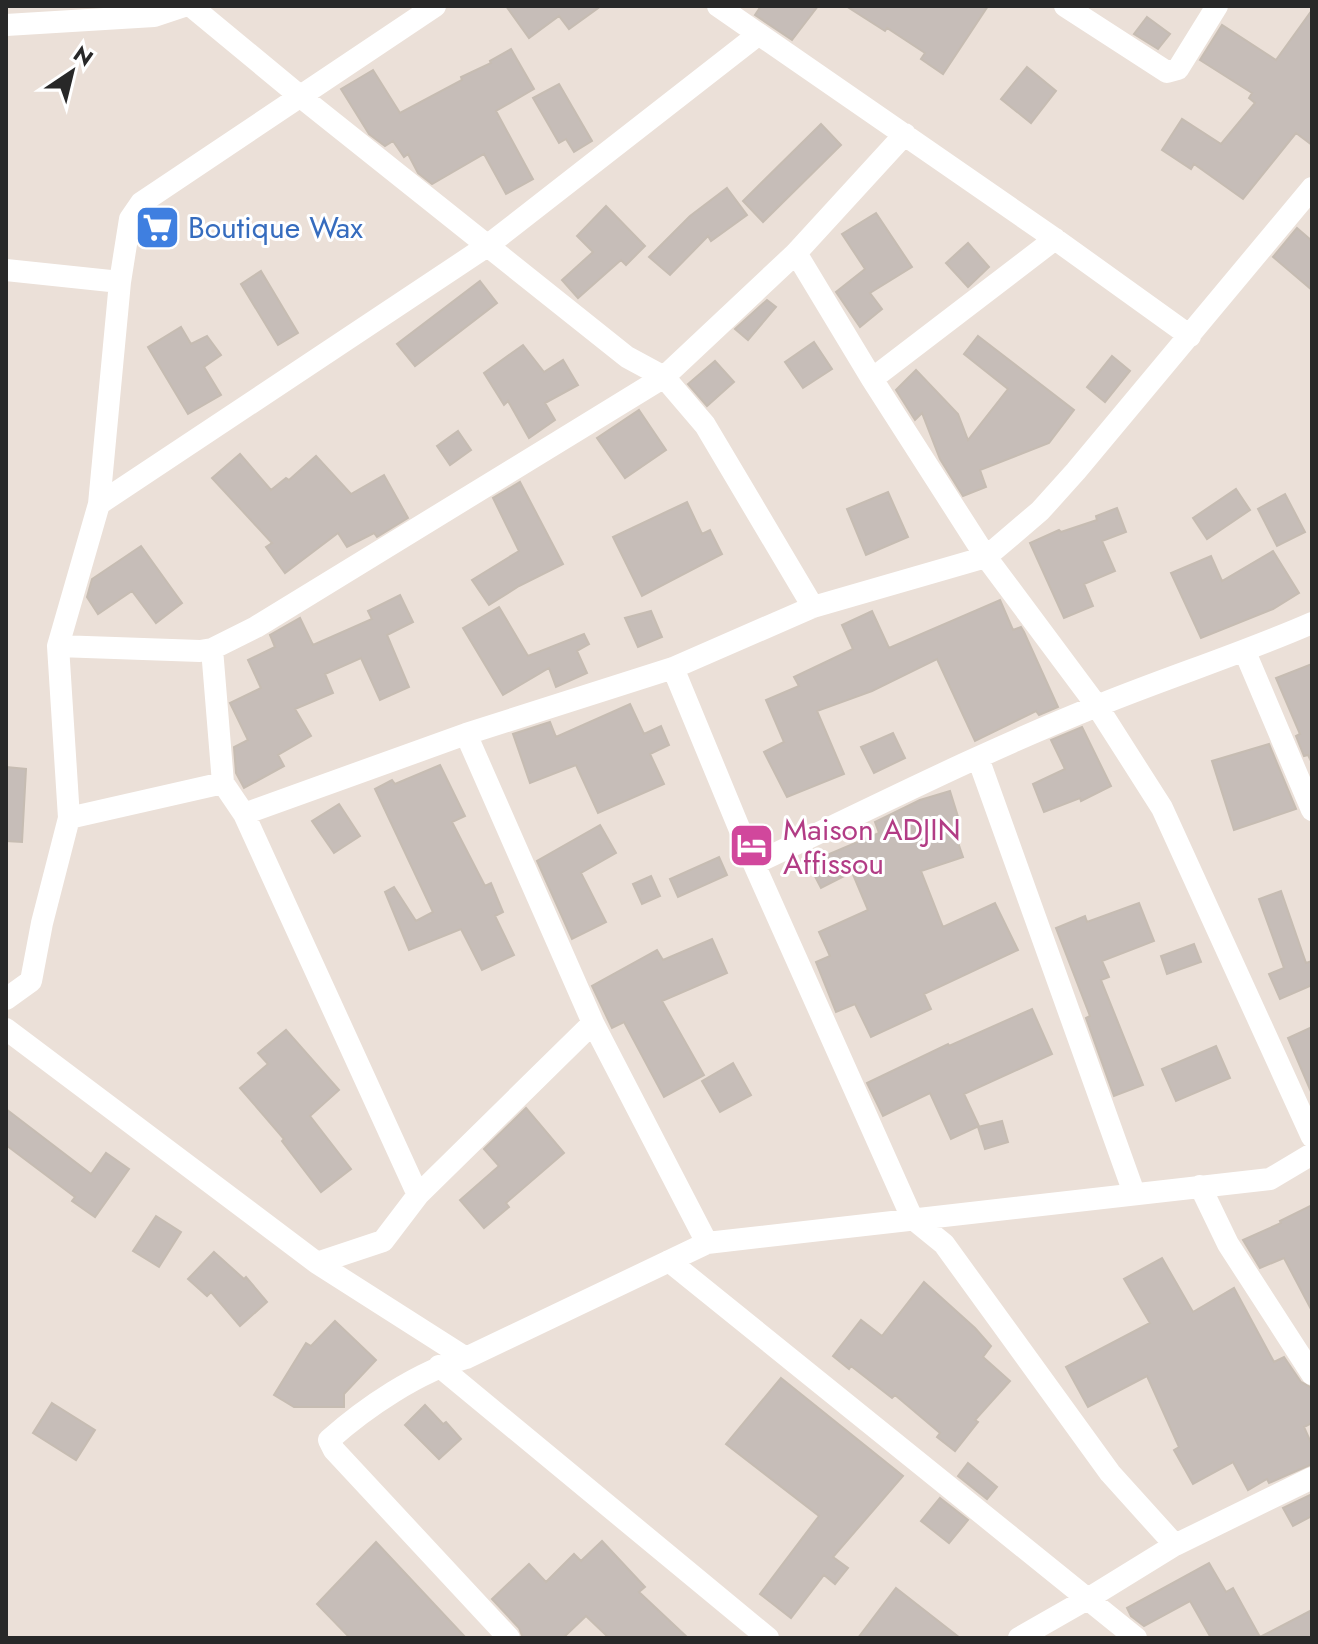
<svg xmlns="http://www.w3.org/2000/svg" width="1318" height="1644" viewBox="0 0 1318 1644" font-family="Jost,sans-serif">
<style>
.building{fill:#c6bdb8;stroke:#c6bcb2;stroke-width:2}
.lines{fill:none;stroke-linecap:round;stroke-linejoin:round}
.minor{stroke:#fff;stroke-width:22}
.labels{text-anchor:middle;dominant-baseline:central;stroke-width:6;stroke-linejoin:round;paint-order:stroke}
.shop-label{font-size:30px;fill:#366cbe;stroke:#fff;text-anchor:start}
.hotel-label{font-size:30px;fill:#b23c85;stroke:#fff;text-anchor:start}
</style>
<rect width="100%" height="100%" fill="#ebe0d8"/>
<path class="building" d="M506 6H601L569 29 559 16 529 38Z
M761 6H818L792 40 755 15Z
M846 6H988L943 74 921 59 925 53 887 28 885 31Z
M1312 10V145L1296 133 1243 199 1194 164 1191 169 1162 150 1182 119 1221 144 1255 103 1249 98 1252 93 1200 60 1222 25 1276 60Z
M1147 17 1170 34 1158 49 1134 34Z
M511 49 534 89 496 111 533 179 506 194 484 154 432 184 418 173 408 154 404 157 393 141 385 146 369 134 341 89 373 70 400 113 462 80 461 77 491 63 490 61Z
M1027 67 1056 91 1031 123 1001 99Z
M559 84 592 141 574 152 566 139 559 143 533 98Z
M821 124 841 145 763 222 743 201Z
M727 188 747 215 711 241 708 236 670 275 649 257 690 216Z
M606 206 645 246 626 265 621 260 578 298 562 280 593 252 577 236Z
M876 213 912 267 870 293 882 309 860 327 836 292 865 269 842 234Z
M1297 228 1312 241V290L1273 257Z
M968 243 989 267 968 287 946 263Z
M261 271 298 333 278 345 241 284Z
M480 281 497 303 415 366 397 344Z
M767 300 776 307 748 340 735 329Z
M181 327 191 344 207 336 221 355 204 367 221 395 188 414 148 347Z
M978 336 1074 410 1049 443 980 470 986 487 963 496 940 459 922 413 915 420 896 390 916 370 958 414 968 440 1008 389 964 354Z
M814 342 832 369 803 388 785 362Z
M523 345 544 372 563 360 578 385 545 403 555 420 529 438 508 401 504 405 484 373Z
M1112 356 1130 371 1105 402 1087 387Z
M715 361 734 382 707 406 688 384Z
M639 410 666 450 625 478 597 438Z
M458 431 471 450 450 465 437 446Z
M240 454 271 490 286 478 289 480 316 456 351 494 384 475 408 518 377 537 374 533 347 547 338 533 285 573 266 547 272 543 212 478Z
M520 482 563 564 519 586 489 605 472 580 519 551 493 498Z
M1236 489 1250 510 1207 539 1193 518Z
M888 492 908 537 866 555 847 509Z
M1285 494 1305 532 1277 546 1258 509Z
M687 502 702 534 710 530 722 554 642 596 613 537Z
M1117 508 1126 532 1102 541 1115 571 1084 584 1093 606 1064 618 1030 543 1059 530 1061 532 1097 520 1096 516Z
M141 546 182 603 156 623 132 591 98 614 87 597 92 579Z
M1273 551 1299 593 1273 609 1201 638 1171 573 1211 556 1222 581Z
M400 595 413 622 387 635 409 687 380 700 361 658 325 674 333 693 295 709 311 736 278 755 284 766 244 788 236 773 234 747 248 740 230 703 261 688 248 660 275 647 270 635 300 618 313 645 372 619 368 611Z
M1000 600 1013 630 1021 627 1024 632 1058 707 1039 715 1036 711 975 741 937 659 872 691 817 711 844 774 787 797 764 752 784 742 766 700 799 686 794 677 853 649 842 625 872 611 889 648Z
M499 607 528 656 584 634 589 644 577 651 587 673 556 687 549 668 503 695 463 628Z
M651 611 662 637 638 647 625 618Z
M1312 664V763L1308 755 1304 756 1296 736 1300 734 1276 678Z
M630 704 644 734 661 726 669 745 650 754 664 784 598 813 576 765 530 783 513 734 550 722 556 737Z
M1082 727 1111 786 1081 801 1080 798 1044 812 1033 784 1065 769 1051 740Z
M893 733 905 758 874 773 861 747Z
M1269 744 1296 809 1234 830 1212 761Z
M440 765 465 816 452 822 485 886 491 883 503 912 495 916 514 955 482 970 461 929 409 950 385 892 394 887 416 921 433 912 375 789 392 780 395 784Z
M6 767 26 769 22 842 6 841Z
M950 791 960 823 952 825 963 857 921 871 943 927 995 903 1018 950 924 994 931 1009 871 1037 855 1004 836 1012 816 962 830 956 819 932 868 910 852 872 821 888 808 863 879 833 875 822 920 800Z
M339 804 360 836 334 853 312 821Z
M600 825 616 853 581 873 606 922 572 939 537 861Z
M719 857 727 875 678 897 670 879Z
M651 876 660 896 642 904 633 884Z
M1281 891 1306 963 1312 961V985L1280 999 1269 974 1284 968 1259 899Z
M1139 903 1154 941 1102 961 1109 977 1101 980 1143 1085 1114 1096 1086 1018 1090 1016 1056 928 1085 916 1087 922Z
M712 939 727 973 662 1001 704 1075 664 1097 624 1022 612 1028 592 986 657 950 663 960Z
M1194 944 1201 962 1167 974 1161 956Z
M1032 1009 1052 1054 964 1094 979 1126 951 1139 930 1093 883 1116 867 1083 948 1044 949 1046Z
M1312 1027V1094L1288 1038Z
M286 1030 339 1090 310 1116 351 1169 321 1192 282 1141 284 1139 240 1088 268 1064 258 1053Z
M1216 1046 1230 1078 1176 1101 1162 1069Z
M733 1063 751 1095 720 1112 702 1081Z
M526 1108 564 1153 506 1203 509 1207 484 1228 460 1200 499 1166 484 1149Z
M6 1109 91 1174 106 1153 129 1169 95 1217 72 1201 75 1197 6 1145Z
M1002 1121 1008 1142 985 1149 978 1127Z
M1312 1205V1311L1284 1258 1260 1268 1243 1240 1281 1223 1280 1221Z
M156 1216 181 1232 159 1267 133 1251Z
M214 1252 244 1279 246 1277 267 1302 240 1326 211 1292 207 1296 188 1279Z
M1162 1258 1193 1312 1234 1288 1274 1362 1284 1357 1301 1382 1312 1388V1423L1304 1427 1312 1445V1464L1269 1483 1267 1479 1248 1490 1233 1462 1193 1484 1174 1450 1179 1447 1147 1376 1088 1407 1066 1367 1150 1323 1124 1279Z
M924 1282 975 1328 991 1346 983 1357 1010 1381 975 1420 978 1422 955 1451 937 1437 940 1433 895 1395 892 1398 851 1366 849 1369 833 1356 861 1320 882 1336Z
M335 1321 376 1360 344 1394V1407H294L274 1395 306 1343 311 1346Z
M781 1378 903 1476 833 1557 848 1568 835 1584 824 1575 791 1618 760 1594 819 1516 726 1444Z
M52 1403 95 1430 76 1460 33 1433Z
M425 1405 443 1424 446 1422 461 1439 439 1459 405 1425Z
M968 1463 997 1487 987 1499 958 1476Z
M1312 1494V1516L1293 1526 1283 1508Z
M940 1498 968 1520 949 1543 921 1521Z
M602 1541 645 1587 639 1592 688 1638H609L586 1616 563 1638H523L519 1628 492 1599 529 1564 546 1582 574 1554 581 1561Z
M376 1542 466 1638H350L317 1604Z
M1209 1563 1226 1592 1233 1588 1260 1637 1312 1610V1638H1211L1190 1601 1144 1626 1131 1616 1127 1608Z
M896 1588 960 1638H858Z"/>
<g class="lines">
<path class="minor" d="M191 6 301 97 627 357 664 377 705 425 813 607
M718 6 1055 239 1190 336
M1065 6 1167 72 1178 69 1217 6
M6 25 154 16 184 6
M796 253 872 379 986 557 1097 706 1162 808 1312 1137
M6 270 120 282
M872 379 1055 239
M99 504 487 246 759 34
M58 646 200 651 212 649 256 627 664 377 796 253 905 134
M212 649 223 783 244 814 418 1195
M1245 652 1312 810
M673 668 754 864 912 1218 944 1244 1110 1473 1175 1545
M466 734 593 1023 707 1243
M978 758 1134 1193
M244 814 466 734 673 668 813 607 986 557 1040 511 1076 471 1312 188
M69 818 223 783
M754 864C868 810 980 753 1097 706 1168 677 1241 654 1312 623
M6 999 31 981 42 923 69 818 58 646 99 504 120 282 130 219 141 203 435 6
M6 1029 317 1263 466 1358
M1200 1186 1228 1244 1312 1374
M669 1261 1136 1638
M317 1263 383 1241 418 1195 593 1023
M439 1366 768 1638
M509 1638 334 1450 329 1440C366 1407 418 1372 466 1358L707 1243 1270 1179 1312 1154
M1019 1638 1089 1598 1175 1545 1312 1478"/>
</g>
<defs>
<symbol id="supermarket-square" viewBox="-11 -11 22 22"><rect x="-9" y="-9" width="18" height="18" rx="4" fill="#3f7fe0" stroke="#fff"/><path d="M-6-5.5h2.5l.6 2H6L4.5 2H-2.5L-4.4-4H-6ZM-1.5 3.2a1.3 1.3 0 1 0 .1 0ZM3 3.2a1.3 1.3 0 1 0 .1 0Z" fill="#fff"/></symbol>
<symbol id="hotel-square" viewBox="-11 -11 22 22"><rect x="-9" y="-9" width="18" height="18" rx="4" fill="#d1479c" stroke="#fff"/><path d="M-6-4.5h1.5V1H6V5H4.5V3h-9V5H-6ZM-4 0a1.8 1.8 0 1 1 3.6 0ZM.5 0V-2.5h3Q6-2.5 6 0Z" fill="#fff"/></symbol>
</defs>
<g fill-rule="evenodd">
<use href="#supermarket-square" x="132" y="202" width="51" height="51"/>
<use href="#hotel-square" x="726" y="820" width="51" height="51"/>
</g>
<g class="labels">
<g class="shop-label">
<text x="188" y="227">Boutique Wax</text>
</g>
<g class="hotel-label">
<text x="783" y="829">Maison ADJIN<tspan x="783" dy="34">Affissou</tspan></text>
</g>
</g>
<rect width="1318" height="1644" fill="none" stroke="#282828" stroke-width="16"/>
<g transform="translate(72 72) rotate(35)" stroke="#ffffff" stroke-width="6" paint-order="stroke">
<path d="M0-6L14 30L0 20L-14 30Z" fill="#282828"/>
<text y="-12" font-size="22" font-weight="bold" text-anchor="middle" fill="#282828">N</text>
</g>
</svg>
